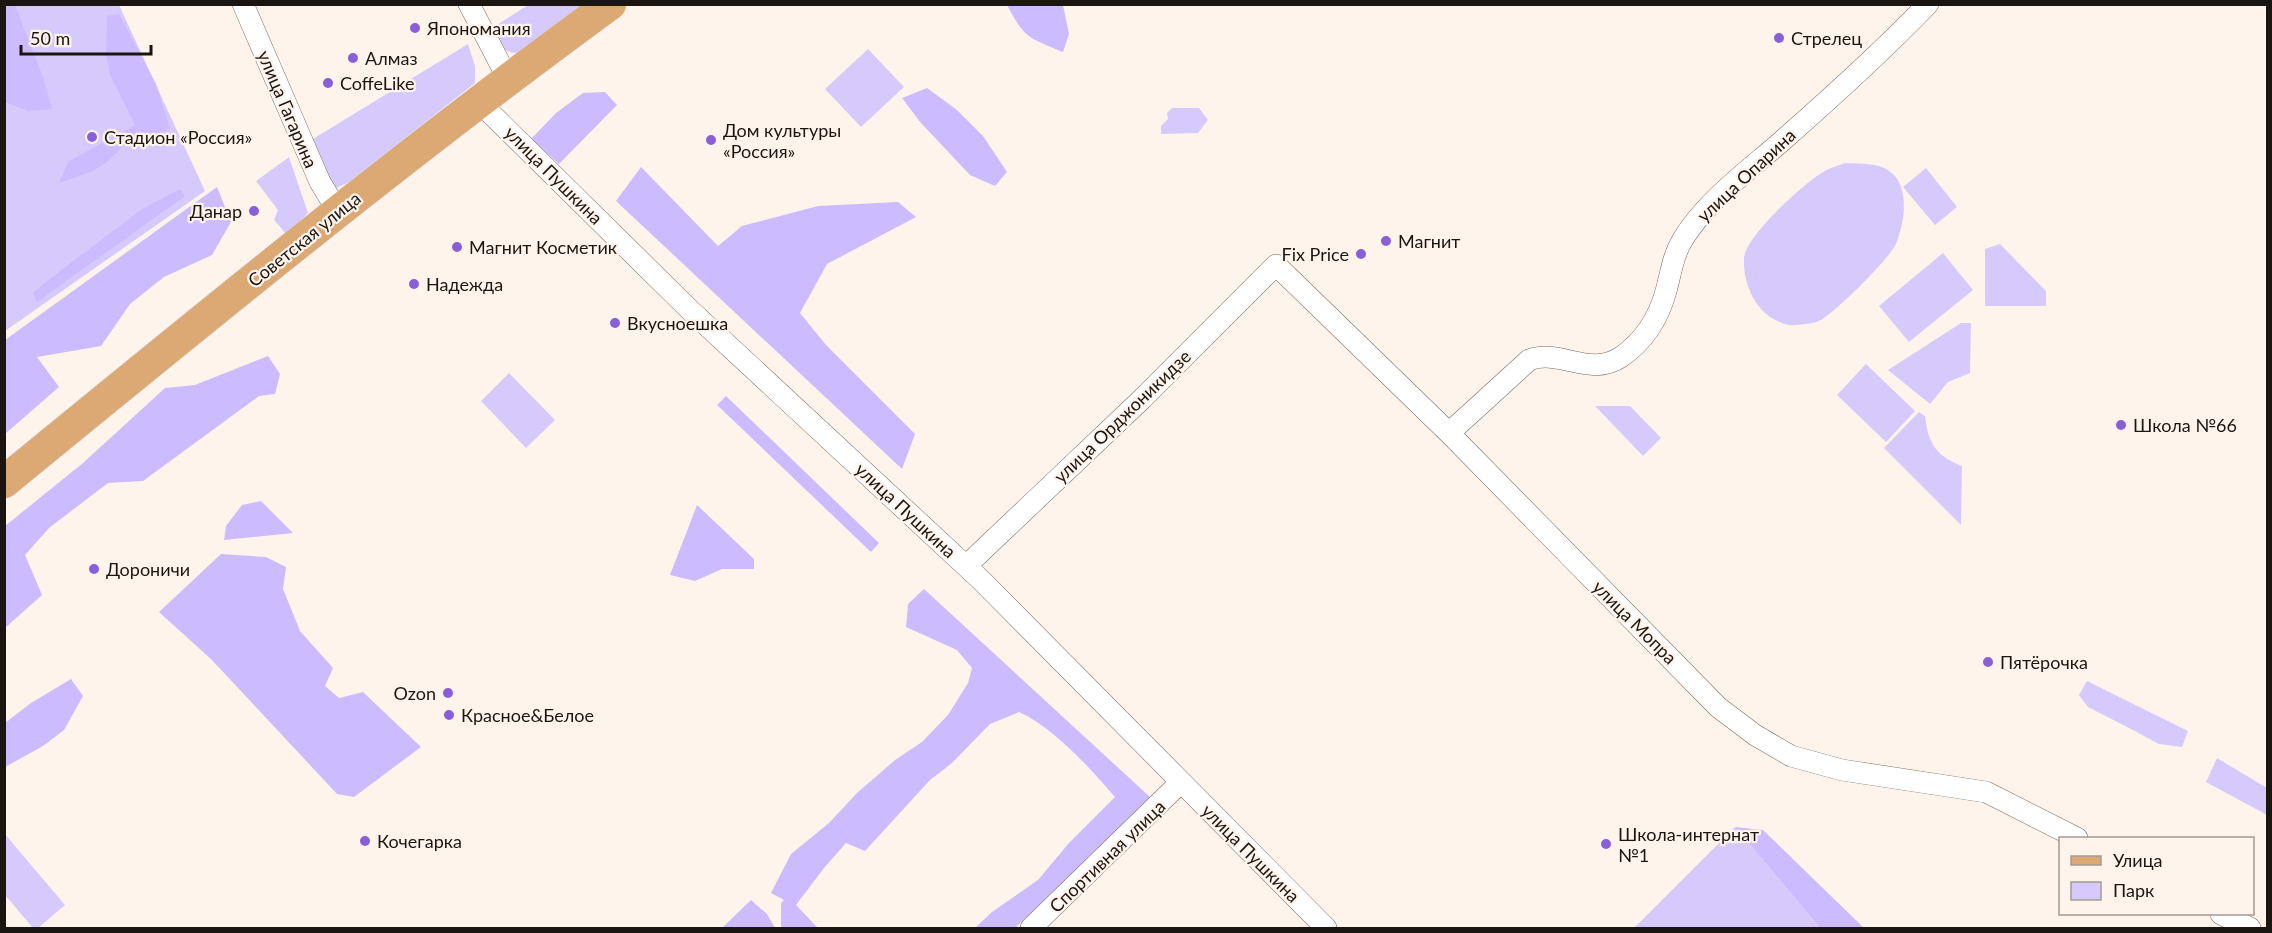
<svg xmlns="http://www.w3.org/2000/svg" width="2272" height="933" viewBox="0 0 2272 933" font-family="Lato,sans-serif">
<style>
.green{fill:#d6cafd}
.forest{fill:#cbf}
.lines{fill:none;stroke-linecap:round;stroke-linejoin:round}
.minor-casing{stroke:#78695d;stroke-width:22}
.primary-casing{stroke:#d6d5d4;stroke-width:33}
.minor{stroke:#fff;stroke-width:21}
.primary{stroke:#dca975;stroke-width:32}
.poi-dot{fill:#885fd9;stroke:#fff4ec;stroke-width:2}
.labels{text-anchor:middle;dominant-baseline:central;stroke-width:4.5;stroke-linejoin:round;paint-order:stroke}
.poi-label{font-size:18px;fill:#1b1511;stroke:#fff4ec;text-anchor:start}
.street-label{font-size:18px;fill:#1b1511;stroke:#fff4ec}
</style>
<rect width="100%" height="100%" fill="#fff4ec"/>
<path class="green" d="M5 5H119L205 191 5 331Z
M528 5H588L522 52C504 56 498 43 489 30Z
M468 44 475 66V83L349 182 332 190 308 142Z
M868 49 904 87 861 127 825 89Z
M1172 108H1199L1208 120 1198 133 1161 134V126L1168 119 1167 113Z
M289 157 308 213 287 235 274 220 278 210 256 181Z
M1845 163C1861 164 1880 162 1893 174 1910 191 1904 224 1896 244 1890 258 1834 314 1819 321 1812 324 1803 324 1796 325 1784 327 1768 317 1761 309 1749 295 1743 276 1744 258 1746 236 1801 186 1820 174 1827 169 1837 166 1845 163Z
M1926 168 1957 207 1935 225 1903 187Z
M2000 244 2046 291V306H1985V249Z
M1943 253 1973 290 1909 342 1879 306Z
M1961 323H1971L1970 373 1948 382 1930 404 1888 370Z
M1866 364 1915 411 1886 442 1837 395Z
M509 373 555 420 526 448 481 401Z
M1595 406H1630L1661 438 1643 456Z
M1919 412 1925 416C1928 443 1936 456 1962 466L1961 525 1884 448Z
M2087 681 2188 731 2182 747 2159 744 2129 728 2088 707 2079 695Z
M2217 758 2267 788V815L2206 782Z
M1735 827 1820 928H1634Z
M4 833 65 905 38 928H33L5 895Z"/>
<path class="forest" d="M4 5H15L43 77 52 109 28 111 5 102Z
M1007 5H1063L1069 34 1063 52C1028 37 1025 39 1007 5Z
M119 14 156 84 170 129 124 145 107 162 93 171 59 183 69 161 135 125 110 75 106 53 107 16Z
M927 88 957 110 983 136 1007 172 995 186 970 175 921 123 902 98Z
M605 92 617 105 559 164 531 139 556 113 583 93Z
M641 167 718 246 742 226 818 206 898 202 916 217 827 264 800 313 826 345 915 434 902 469 616 201Z
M217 187 231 222 212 255 164 277 130 304 101 346 37 357 59 387 5 434V340Z
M180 189 185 196 37 302 33 293 43 284 142 209Z
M268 356 280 374 275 394 259 396 143 481 108 483 49 528 25 555 42 595 5 628V526L83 463 165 388 195 385Z
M726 396 879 543 871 552 717 405Z
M261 501 293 533 224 540 226 526 242 505Z
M697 505 754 559V569H722L695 581 670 575Z
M221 554 266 557 286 567 283 589 300 631 333 668 325 686 339 698 363 692 421 747 354 797 337 794 212 660 159 612Z
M924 589 1150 797 1015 928H975L992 912 1038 880 1069 843 1115 797C1090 768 1054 728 1019 712L990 724 952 763 930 780 865 851 846 843 824 868 796 905 818 928H784L781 926V903L784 900 771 893 791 854 829 823 857 793 895 760 922 742 948 715 968 683 972 668 957 650 906 627 908 604Z
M71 679 83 696 64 730 43 746 5 767V723L31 703Z
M1735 827 1763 830 1864 928H1820Z
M751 900 767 914 775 928H722Z"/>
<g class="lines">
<defs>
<path id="minor" d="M243 4 320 182 337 210
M469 4 508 79
M478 101 690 310 982 581 1326 928
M1449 433 1529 360C1560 348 1589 378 1621 357 1644 341 1659 317 1666 291 1671 273 1673 255 1683 239 1707 200 1748 171 1782 141 1832 97 1882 52 1928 4
M966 566 1143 398 1276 265 1449 433 1718 707 1755 735 1791 756 1842 770 1986 792 2077 838
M2221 914 2250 928
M1031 928 1181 782"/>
<path id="primary" d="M4 482C203 319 402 156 610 4"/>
</defs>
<use href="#minor" class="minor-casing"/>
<use href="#primary" class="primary-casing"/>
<use href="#minor" class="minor"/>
<use href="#primary" class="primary"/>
</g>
<g class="poi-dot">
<circle cx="415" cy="28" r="6"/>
<circle cx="1779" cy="38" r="6"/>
<circle cx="353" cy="58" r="6"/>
<circle cx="328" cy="83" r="6"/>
<circle cx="92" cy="137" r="6"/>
<circle cx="711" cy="140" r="6"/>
<circle cx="254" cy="211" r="6"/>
<circle cx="1386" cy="241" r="6"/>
<circle cx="457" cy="247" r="6"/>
<circle cx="1361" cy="254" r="6"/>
<circle cx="414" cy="284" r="6"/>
<circle cx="615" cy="323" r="6"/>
<circle cx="2121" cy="425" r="6"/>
<circle cx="94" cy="569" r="6"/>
<circle cx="1988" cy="662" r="6"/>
<circle cx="448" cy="693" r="6"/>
<circle cx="449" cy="715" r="6"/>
<circle cx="365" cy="841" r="6"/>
<circle cx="1606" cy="844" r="6"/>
</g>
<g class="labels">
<g class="poi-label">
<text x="427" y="28">Япономания</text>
<text x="1791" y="38">Стрелец</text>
<text x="365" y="58">Алмаз</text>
<text x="340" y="83">CoffeLike</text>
<text x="723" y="130">Дом культуры<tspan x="723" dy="21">«Россия»</tspan></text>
<text x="104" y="137">Стадион «Россия»</text>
<text x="242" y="211" text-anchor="end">Данар</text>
<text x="1398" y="241">Магнит</text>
<text x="469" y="247">Магнит Косметик</text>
<text x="1349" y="254" text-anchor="end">Fix Price</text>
<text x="426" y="284">Надежда</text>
<text x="627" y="323">Вкусноешка</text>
<text x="2133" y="425">Школа №66</text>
<text x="106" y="569">Дороничи</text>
<text x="2000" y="662">Пятёрочка</text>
<text x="436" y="693" text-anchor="end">Ozon</text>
<text x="461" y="715">Красное&amp;Белое</text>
<text x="1618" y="834">Школа-интернат<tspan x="1618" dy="21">№1</tspan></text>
<text x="377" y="841">Кочегарка</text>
</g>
<g class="street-label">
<text transform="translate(288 109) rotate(67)">улица Гагарина</text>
<text transform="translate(554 175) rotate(45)">улица Пушкина</text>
<text transform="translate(1746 175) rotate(-43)">улица Опарина</text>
<text transform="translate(304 239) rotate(-39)">Советская улица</text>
<text transform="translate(1122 416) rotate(-44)">улица Орджоникидзе</text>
<text transform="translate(906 510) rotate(43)">улица Пушкина</text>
<text transform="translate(1635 622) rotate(45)">улица Мопра</text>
<text transform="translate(1251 853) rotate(45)">улица Пушкина</text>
<text transform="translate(1107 856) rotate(-44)">Спортивная улица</text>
</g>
</g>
<rect width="2272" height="933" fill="none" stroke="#1b1511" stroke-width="12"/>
<rect x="2059" y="837" width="195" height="78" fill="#fff4ec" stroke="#a49b94" stroke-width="1.5"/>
<rect x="2071" y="856" width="30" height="9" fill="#dca975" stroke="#a49b94" stroke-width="1.5"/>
<text x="2113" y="867" font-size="18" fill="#1b1511">Улица</text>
<rect x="2071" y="882" width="30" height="18" fill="#d6cafd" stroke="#a49b94" stroke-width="1.5"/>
<text x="2113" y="897" font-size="18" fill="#1b1511">Парк</text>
<path d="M21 45v9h130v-9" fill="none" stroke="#1b1511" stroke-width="3"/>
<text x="30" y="45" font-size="18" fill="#1b1511" stroke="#fff4ec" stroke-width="4.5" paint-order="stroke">50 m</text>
</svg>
